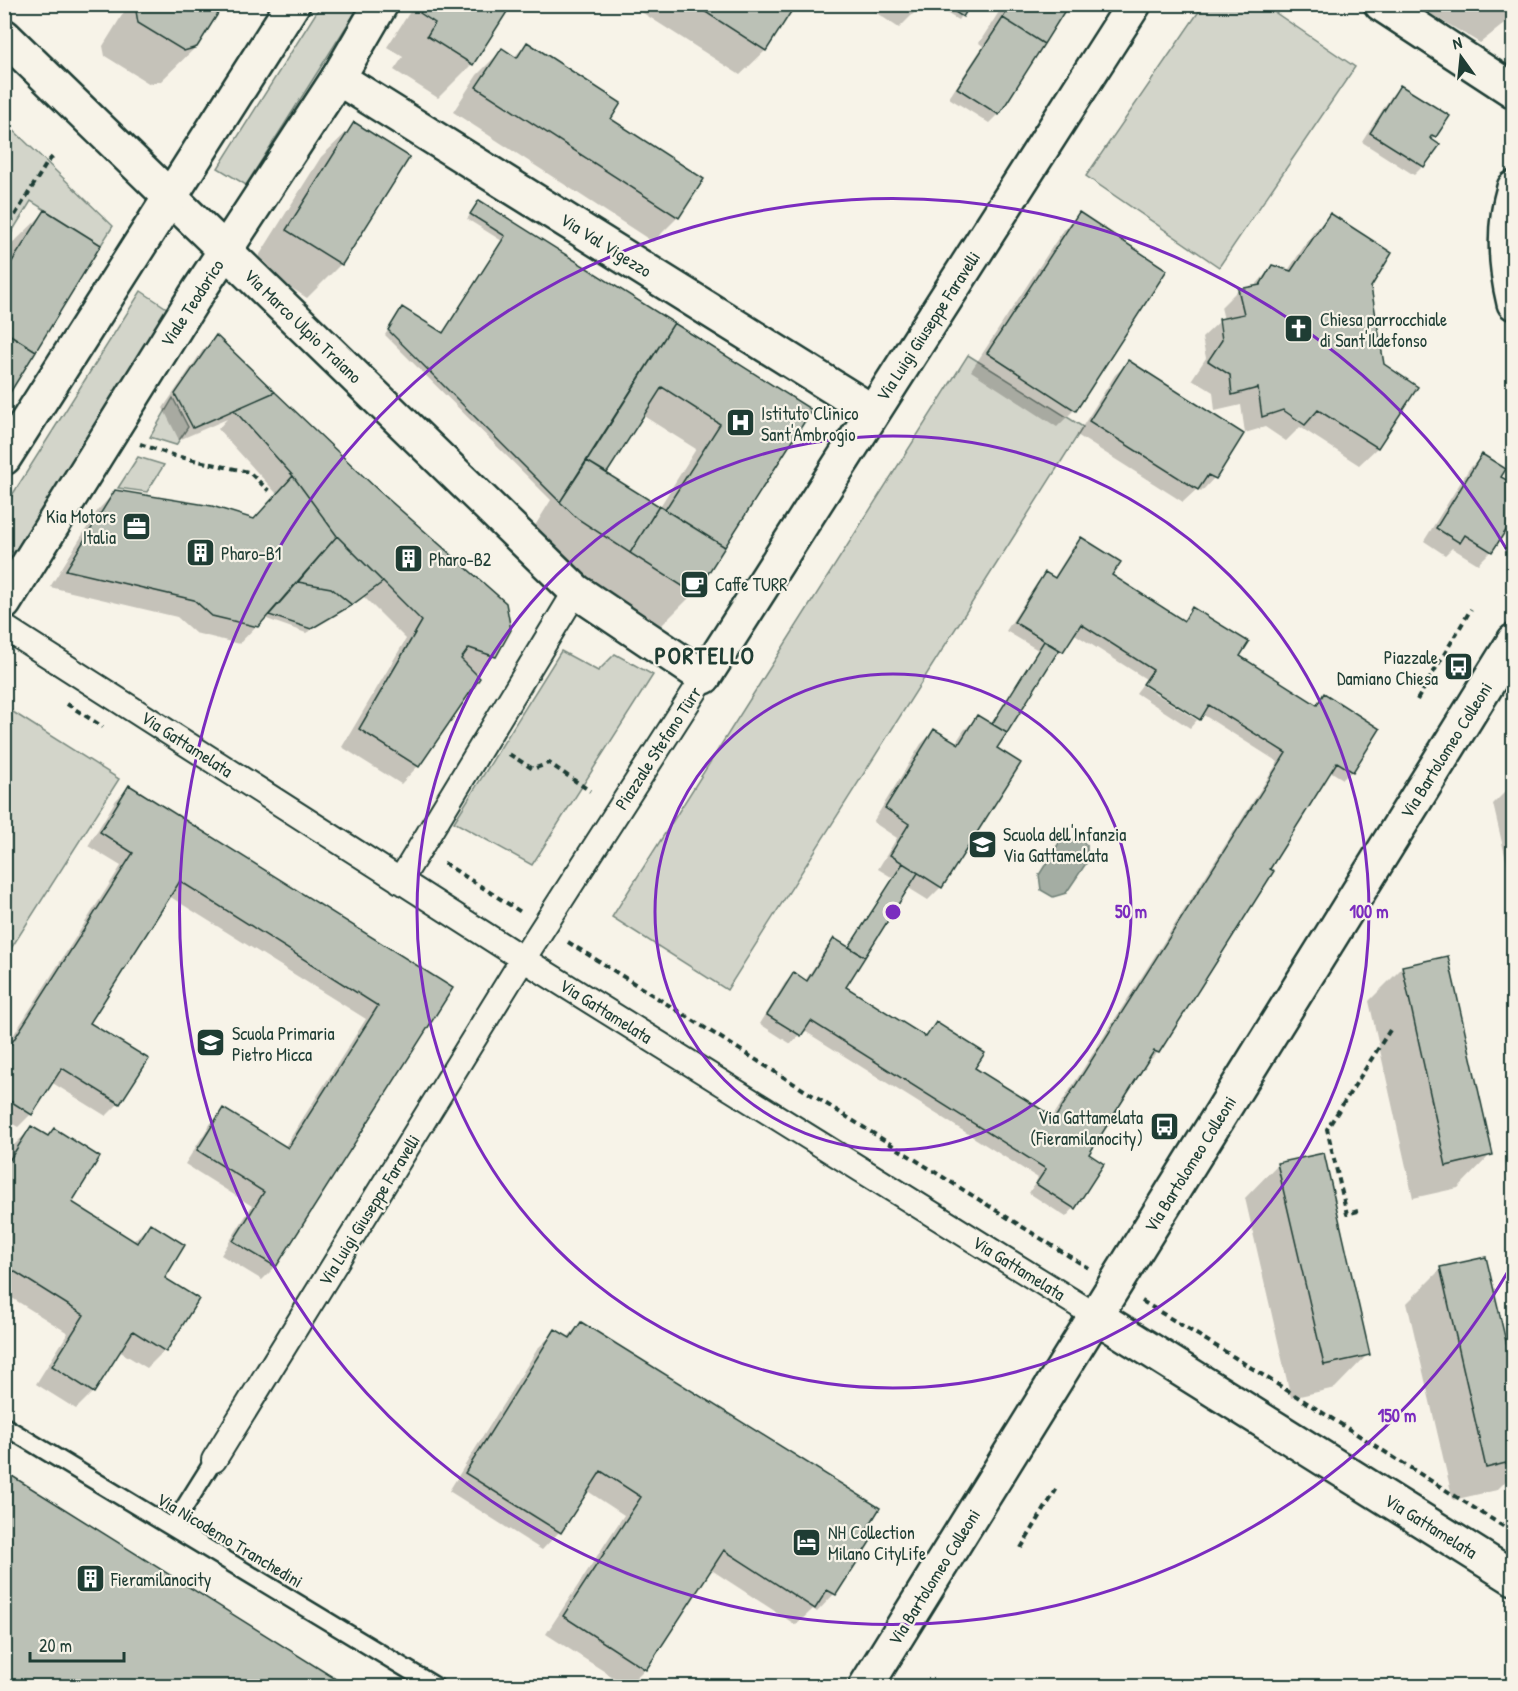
<svg xmlns="http://www.w3.org/2000/svg" width="1518" height="1691" viewBox="0 0 1518 1691" font-family="'Patrick Hand',sans-serif">
<style>
.green{fill:#d3d5ca;stroke:#79897f;stroke-width:1.5}
.water{fill:#a4ada3;stroke:#6f8077;stroke-width:1.5}
.shadow{fill:#0003;fill-rule:evenodd}
.building{fill:#bbc1b6;stroke:#1f3d34;stroke-width:1.5}
.lines{fill:none;stroke-linecap:round;stroke-linejoin:round}
.service-casing{stroke:#1f3d34;stroke-width:21}
.pedestrian-casing{stroke:#1f3d34;stroke-width:28}
.minor-casing{stroke:#1f3d34;stroke-width:38}
.tertiary-casing{stroke:#1f3d34;stroke-width:38}
.path{stroke:#1f3d34;stroke-width:4;stroke-dasharray:6 4.5;stroke-linecap:butt}
.service{stroke:#f7f3e8;stroke-width:16}
.pedestrian{stroke:#f7f3e8;stroke-width:24}
.minor{stroke:#f7f3e8;stroke-width:33}
.tertiary{stroke:#f7f3e8;stroke-width:33}
.ring{fill:none;stroke:#7b2cbf;stroke-width:3}
.labels{text-anchor:middle;dominant-baseline:central;stroke-width:4.5;stroke-linejoin:round;paint-order:stroke}
.street-label{font-size:18px;fill:#1f3d34;stroke:#f7f3e8}
.poi-label{font-size:18px;fill:#1f3d34;stroke:#f7f3e8;text-anchor:start}
.district-label{font-size:24px;font-weight:bold;letter-spacing:1.5px;fill:#1f3d34;stroke:#f7f3e8}
.centre{fill:#7b2cbf;stroke:#f7f3e8;stroke-width:3}
.ring-label{font-size:18px;text-anchor:middle;font-weight:bold;fill:#7b2cbf;stroke:#f7f3e8;stroke-width:4.5;stroke-linejoin:round;paint-order:stroke}
</style>
<rect width="100%" height="100%" fill="#f7f3e8"/>
<filter id="ink" filterUnits="userSpaceOnUse"><feTurbulence type="fractalNoise" baseFrequency=".0167" numOctaves="2"/><feDisplacementMap in="SourceGraphic" scale="12" xChannelSelector="R" yChannelSelector="G"/><feConvolveMatrix kernelMatrix="1 2 1 2 8 2 1 2 1" color-interpolation-filters="sRGB"/></filter>
<g filter="url(#ink)">
<path class="green" d="M1204 4 1264 5 1355 67 1219 267 1086 176Z
M321 5H360L246 185 218 168Z
M5 122 113 226 101 245 31 201 5 243Z
M141 291 168 309 14 553 5 547 4 508Z
M968 355 1083 427 727 990 612 917Z
M173 398 188 427 176 445 150 437Z
M138 457 164 465 147 492 118 488Z
M561 651 598 671 615 654 653 675 532 865 454 822Z
M5 707 119 779 5 958Z"/>
<path class="water" d="M1078 838 1087 845V862L1066 893 1053 897 1041 890 1039 875 1059 843Z"/>
<path class="shadow" d="M129 4H222L196 47 161 81 150 84 105 56 103 46Z
M415 4H510L472 64 438 98 394 70 403 57 387 47Z
M629 4H794L765 51 740 75Z
M863 4H923L899 28Z
M946 4H969L958 20 943 11Z
M1004 4H1067L998 114 989 123 949 98 983 46 979 43Z
M1414 4H1514V16L1480 43Z
M527 44 609 119 678 217 653 242 453 112 477 75 502 50 513 58Z
M1400 87 1435 136 1430 140 1423 166 1414 175 1362 142 1392 95Z
M355 124 341 264 307 298 254 264 321 157Z
M479 202 810 410 694 593 661 626 544 552 528 537 551 500 385 335 399 313 442 334 502 241 467 219ZM642 415 696 449 659 508 585 462V458L606 471Z
M45 212 4 398V256L11 245Z
M1079 214 1074 410 1057 427 971 371 1062 232Z
M1330 215 1369 287 1383 365 1416 388 1377 448 1359 465 1300 427 1286 441 1265 427 1245 433 1241 405 1215 411 1213 392 1192 379 1206 358 1202 338 1220 321 1224 320 1221 307 1238 290 1253 288 1272 267 1287 272 1313 233Z
M216 337 494 656 475 675 418 766 401 784 342 747 406 639 364 597 342 612 306 633 264 618 239 644 195 633 177 617 50 587 98 510 115 492 253 520 277 494 218 429 227 419 179 440 163 408 203 350Z
M1129 362 1242 435 1214 478 1201 492 1197 489 1183 502 1077 435 1115 375Z
M1482 456 1499 477 1491 551 1478 564 1452 548 1445 555 1424 541 1469 469Z
M1081 539 1109 576 1182 621 1193 609 1238 657 1315 705 1324 695 1352 771 1343 779 1330 771 1158 1052 1149 1061 1147 1060 1087 1154 1074 1208 1066 1217 1029 1193 1038 1178 803 1030 791 1044 760 1024 785 983 794 974 805 981 826 948 834 940 849 949 893 878 878 869 897 838 873 822 921 744 934 731 955 744 964 730 978 717 991 725 1038 650 1006 631 1037 583 1045 574 1053 579 1073 547ZM1073 633 1146 679 1143 682 1199 718 1202 714 1278 762 1052 1118 973 1069 936 1024 924 1038 844 987 907 887 928 900 941 887 995 748 1052 659 1062 651Z
M1142 685 1197 720 1190 728 1136 693Z
M1514 783V894L1493 804Z
M129 787 451 989 275 1267 262 1280 221 1255 252 1206 185 1164 211 1123 224 1110 284 1148 366 1019 169 896 88 1023 119 1103 106 1116 51 1082 31 1114 18 1127 4 1119V1050L121 866 88 846 116 800Z
M1447 957 1491 1154 1458 1188 1413 1198 1369 1001 1402 968Z
M32 1128 46 1137 54 1130 69 1203 132 1242 150 1225 163 1278 164 1351 147 1368 119 1351 93 1392 76 1409 36 1384 68 1333 4 1293V1160L14 1145Z
M1278 1164 1368 1354 1335 1388 1291 1398 1245 1198Z
M1441 1269 1514 1382V1473L1497 1490 1453 1500 1407 1303Z
M581 1323 873 1535 834 1594 817 1612 813 1609 796 1625 710 1569 645 1669 627 1686 546 1634 624 1515 586 1490 559 1532 542 1550 449 1491 538 1348 556 1331 567 1338Z
M4 1473 344 1686H4Z"/>
<path class="building" d="M140 4H224L197 47 184 51 138 23 136 11Z
M425 4H512L473 65 427 36 435 23 420 13Z
M693 4H796L766 51Z
M946 4H971L963 17 945 6Z
M1011 4H1069L1044 44 1003 18Z
M1003 18 1044 44 999 115 957 88Z
M527 42 621 103 611 119 704 179 679 218 476 87 502 48 517 58Z
M1400 85 1450 116 1436 137 1432 135 1430 138 1440 145 1424 167 1370 133Z
M354 122 410 157 342 265 286 230Z
M479 200 674 323 560 502 388 330 402 307 443 333 505 236 470 214Z
M45 210 101 245 36 351 4 331V274Z
M1079 212 1167 270 1076 411 987 353Z
M1330 213 1392 253 1371 287 1384 364 1418 387 1378 448 1318 410 1305 425 1283 410 1262 417 1258 388 1232 395 1230 375 1208 361 1222 340 1219 319 1244 314 1238 289 1260 285 1272 265 1291 271Z
M674 323 812 410 725 547 665 510 720 424 662 387 607 473 587 461Z
M4 331 36 351 6 399 4 398Z
M216 335 275 392 193 428 175 394Z
M1128 360 1244 434 1216 479 1208 475 1198 490 1089 421Z
M275 392 379 491 506 603 511 630 496 657 469 648 461 659 480 678 419 767 359 729 422 621 337 536 293 476 234 410Z
M1482 454 1506 469 1501 477 1514 484V518L1492 552 1465 535 1460 543 1436 528Z
M587 461 659 506 630 553 578 519 560 502Z
M293 476 337 536 258 627 212 616 194 600 66 570 115 490 212 506 254 519Z
M659 506 725 547 695 594 630 553Z
M337 536 383 582 352 605 331 588 298 582Z
M1081 537 1121 562 1112 575 1184 621 1192 607 1249 642 1240 656 1317 705 1324 693 1380 729 1353 772 1337 762 1270 869 1274 871 1159 1053 1154 1051 1089 1154 1104 1164 1075 1209 1036 1184 1046 1169 811 1021 801 1036 767 1015 794 972 807 981 834 938 865 957 846 987 926 1037 936 1022 985 1053 975 1068 1055 1118 1286 753 1209 705 1200 720 1143 684 1153 670 1081 624 1063 652 1014 622 1045 572 1055 578Z
M298 582 331 588 352 605 311 629 269 615Z
M1044 641 1059 650 1007 733 992 724Z
M977 715 1007 733 997 748 1021 763 942 888 890 855 909 824 885 808 934 729 959 744Z
M129 785 453 988 276 1267 233 1241 264 1192 197 1150 223 1108 288 1148 378 1006 180 881 90 1023 149 1059 120 1104 62 1068 32 1115 4 1097V1055L133 853 100 832Z
M903 863 918 873 865 957 849 947Z
M1448 956 1493 1155 1446 1166 1402 966Z
M31 1126 48 1136 54 1128 100 1157 72 1202 137 1243 150 1223 185 1245 165 1278 199 1299 166 1352 133 1331 94 1393 52 1366 84 1315 4 1265V1163L7 1164Z
M1324 1153 1370 1355 1324 1365 1277 1163Z
M1486 1257 1514 1375V1461L1486 1468 1440 1267Z
M581 1322 880 1508 867 1529 875 1534 836 1595 827 1590 815 1609 724 1550 646 1670 563 1616 641 1497 601 1471 561 1533 465 1473 555 1329 570 1338Z
M4 1471 347 1686H4Z"/>
<g class="lines">
<defs>
<path id="service" d="M4 1426 435 1686
M172 1527 214 1460"/>
<path id="pedestrian" d="M4 627 523 959 1096 1316
M400 881 576 591
M214 1460 523 959 704 677"/>
<path id="minor" d="M1381 4 1514 91
M4 36 576 591 704 677 1134 4
M338 78 873 412
M1514 188C1503 225 1505 266 1514 303
M1096 1316 1514 1578
M866 1686 1514 641"/>
<path id="tertiary" d="M4 458 293 4
M4 603 194 298 338 78 381 4"/>
</defs>
<use href="#service" class="service-casing"/>
<use href="#pedestrian" class="pedestrian-casing"/>
<use href="#minor" class="minor-casing"/>
<use href="#tertiary" class="tertiary-casing"/>
<path class="path" d="M4 233 47 163 55 154
M140 444 175 456 249 472 269 491
M1417 700 1471 609
M67 704 103 727
M509 754 533 769 549 763 590 791
M444 863 521 912
M568 942 1088 1268
M1358 1211 1347 1214 1327 1129 1390 1030
M1142 1301 1234 1357 1514 1533
M1021 1548 1056 1490"/>
<use href="#service" class="service"/>
<use href="#pedestrian" class="pedestrian"/>
<use href="#minor" class="minor"/>
<use href="#tertiary" class="tertiary"/>
</g>
</g>
<g class="ring">
<circle cx="893" cy="912" r="238"/>
<circle cx="893" cy="912" r="476"/>
<path d="M1510 1268A713 713 0 1 1 1510 555"/>
</g>
<defs>
<symbol id="church-square" viewBox="-11 -11 22 22"><rect x="-9" y="-9" width="18" height="18" rx="4" fill="#1f3d34" stroke="#f7f3e8"/><path d="M-1.2-6h2.4v3.5h3.3v2.4h-3.3V6h-2.4V-.1h-3.3v-2.4h3.3Z" fill="#fff"/></symbol>
<symbol id="hospital-square" viewBox="-11 -11 22 22"><rect x="-9" y="-9" width="18" height="18" rx="4" fill="#1f3d34" stroke="#f7f3e8"/><path d="M-5-5h3v3.5h4V-5h3V5h-3V1.5h-4V5h-3Z" fill="#fff"/></symbol>
<symbol id="office-square" viewBox="-11 -11 22 22"><rect x="-9" y="-9" width="18" height="18" rx="4" fill="#1f3d34" stroke="#f7f3e8"/><path d="M-6-3h4V-5.5h4V-3h4V5H-6ZM-1-4.5V-3h2v-1.5ZM-6 0V1H6V0Z" fill="#fff"/></symbol>
<symbol id="building-square" viewBox="-11 -11 22 22"><rect x="-9" y="-9" width="18" height="18" rx="4" fill="#1f3d34" stroke="#f7f3e8"/><path d="M-4-6H4V6H1V3H-1V6H-4ZM-2.5-4.3h1.7v1.8h-1.7ZM.8-4.3h1.7v1.8H.8ZM-2.5-1h1.7V.8h-1.7ZM.8-1h1.7V.8H.8Z" fill="#fff"/></symbol>
<symbol id="cafe-square" viewBox="-11 -11 22 22"><rect x="-9" y="-9" width="18" height="18" rx="4" fill="#1f3d34" stroke="#f7f3e8"/><path d="M-5.5-4.5H6V0H3Q3 3.5 0 3.5H-2.5Q-5.5 3.5-5.5 0ZM3-3.2v2h1.7v-2ZM-6 4.5H4V6H-6Z" fill="#fff"/></symbol>
<symbol id="bus-square" viewBox="-11 -11 22 22"><rect x="-9" y="-9" width="18" height="18" rx="4" fill="#1f3d34" stroke="#f7f3e8"/><path d="M-5-6H5V4H4V6H2V4H-2V6H-4V4H-5ZM-3.5-4V0h7V-4ZM-3.5 1.2v1.5H-2V1.2ZM2 1.2v1.5H3.5V1.2Z" fill="#fff"/></symbol>
<symbol id="school-square" viewBox="-11 -11 22 22"><rect x="-9" y="-9" width="18" height="18" rx="4" fill="#1f3d34" stroke="#f7f3e8"/><path d="M0-5L7-2L0 1L-7-2ZM-4 1L0 2.5L4 1V4Q0 6-4 4Z" fill="#fff"/></symbol>
<symbol id="hotel-square" viewBox="-11 -11 22 22"><rect x="-9" y="-9" width="18" height="18" rx="4" fill="#1f3d34" stroke="#f7f3e8"/><path d="M-6-4.5h1.5V1H6V5H4.5V3h-9V5H-6ZM-4 0a1.8 1.8 0 1 1 3.6 0ZM.5 0V-2.5h3Q6-2.5 6 0Z" fill="#fff"/></symbol>
</defs>
<g fill-rule="evenodd">
<use href="#church-square" x="1282" y="312" width="33" height="33"/>
<use href="#hospital-square" x="724" y="406" width="33" height="33"/>
<use href="#office-square" x="120" y="510" width="33" height="33"/>
<use href="#building-square" x="184" y="536" width="33" height="33"/>
<use href="#building-square" x="392" y="542" width="33" height="33"/>
<use href="#cafe-square" x="678" y="568" width="33" height="33"/>
<use href="#bus-square" x="1442" y="650" width="33" height="33"/>
<use href="#school-square" x="966" y="828" width="33" height="33"/>
<use href="#school-square" x="194" y="1026" width="33" height="33"/>
<use href="#bus-square" x="1148" y="1110" width="33" height="33"/>
<use href="#hotel-square" x="790" y="1526" width="33" height="33"/>
<use href="#building-square" x="74" y="1562" width="33" height="33"/>
</g>
<g class="labels">
<g class="street-label">
<text transform="translate(606 245) rotate(32)">Via Val Vigezzo</text>
<text transform="translate(192 303) rotate(-57)">Viale Teodorico</text>
<text transform="translate(303 326) rotate(44)">Via Marco Ulpio Traiano</text>
<text transform="translate(928 326) rotate(-57)">Via Luigi Giuseppe Faravelli</text>
<text transform="translate(187 744) rotate(33)">Via Gattamelata</text>
<text transform="translate(658 748) rotate(-57)">Piazzale Stefano Türr</text>
<text transform="translate(1446 750) rotate(-58)">Via Bartolomeo Colleoni</text>
<text transform="translate(606 1011) rotate(32)">Via Gattamelata</text>
<text transform="translate(1190 1164) rotate(-58)">Via Bartolomeo Colleoni</text>
<text transform="translate(369 1210) rotate(-58)">Via Luigi Giuseppe Faravelli</text>
<text transform="translate(1019 1268) rotate(32)">Via Gattamelata</text>
<text transform="translate(1431 1526) rotate(32)">Via Gattamelata</text>
<text transform="translate(230 1540) rotate(31)">Via Nicodemo Tranchedini</text>
<text transform="translate(934 1577) rotate(-58)">Via Bartolomeo Colleoni</text>
</g>
<g class="poi-label">
<text x="1320" y="319">Chiesa parrocchiale<tspan x="1320" dy="21">di Sant'Ildefonso</tspan></text>
<text x="761" y="413">Istituto Clinico<tspan x="761" dy="21">Sant'Ambrogio</tspan></text>
<text x="116" y="516" text-anchor="end">Kia Motors<tspan x="116" dy="21">Italia</tspan></text>
<text x="221" y="553">Pharo-B1</text>
<text x="429" y="559">Pharo-B2</text>
<text x="715" y="584">Caffe TURR</text>
<text x="1438" y="657" text-anchor="end">Piazzale<tspan x="1438" dy="21">Damiano Chiesa</tspan></text>
<text x="1003" y="834">Scuola dell'Infanzia<tspan x="1003" dy="21">Via Gattamelata</tspan></text>
<text x="232" y="1033">Scuola Primaria<tspan x="232" dy="21">Pietro Micca</tspan></text>
<text x="1143" y="1117" text-anchor="end">Via Gattamelata<tspan x="1143" dy="21">(Fieramilanocity)</tspan></text>
<text x="828" y="1532">NH Collection<tspan x="828" dy="21">Milano CityLife</tspan></text>
<text x="111" y="1579">Fieramilanocity</text>
</g>
<g class="district-label">
<text x="705" y="655">PORTELLO</text>
</g>
</g>
<circle cx="893" cy="912" r="9" class="centre"/>
<g class="ring-label">
<text x="1131" y="918">50 m</text>
<text x="1369" y="918">100 m</text>
<text x="1397" y="1422">150 m</text>
</g>
<rect width="1518" height="1691" fill="none" stroke="#f7f3e8" stroke-width="24"/>
<rect x="12" y="12" width="1494" height="1667" fill="none" stroke="#1f3d34" stroke-width="2" filter="url(#ink)"/>
<g transform="translate(1461 57) rotate(345)" stroke="#f7f3e8" stroke-width="4.5" paint-order="stroke">
<path d="M0-4.5L10 22L0 15L-10 22Z" fill="#1f3d34"/>
<text y="-9" font-size="16" font-weight="bold" text-anchor="middle" fill="#1f3d34">N</text>
</g>
<path d="M30 1652v9h94v-9" fill="none" stroke="#1f3d34" stroke-width="3"/>
<text x="39" y="1652" font-size="18" fill="#1f3d34" stroke="#f7f3e8" stroke-width="4.5" paint-order="stroke">20 m</text>
</svg>
